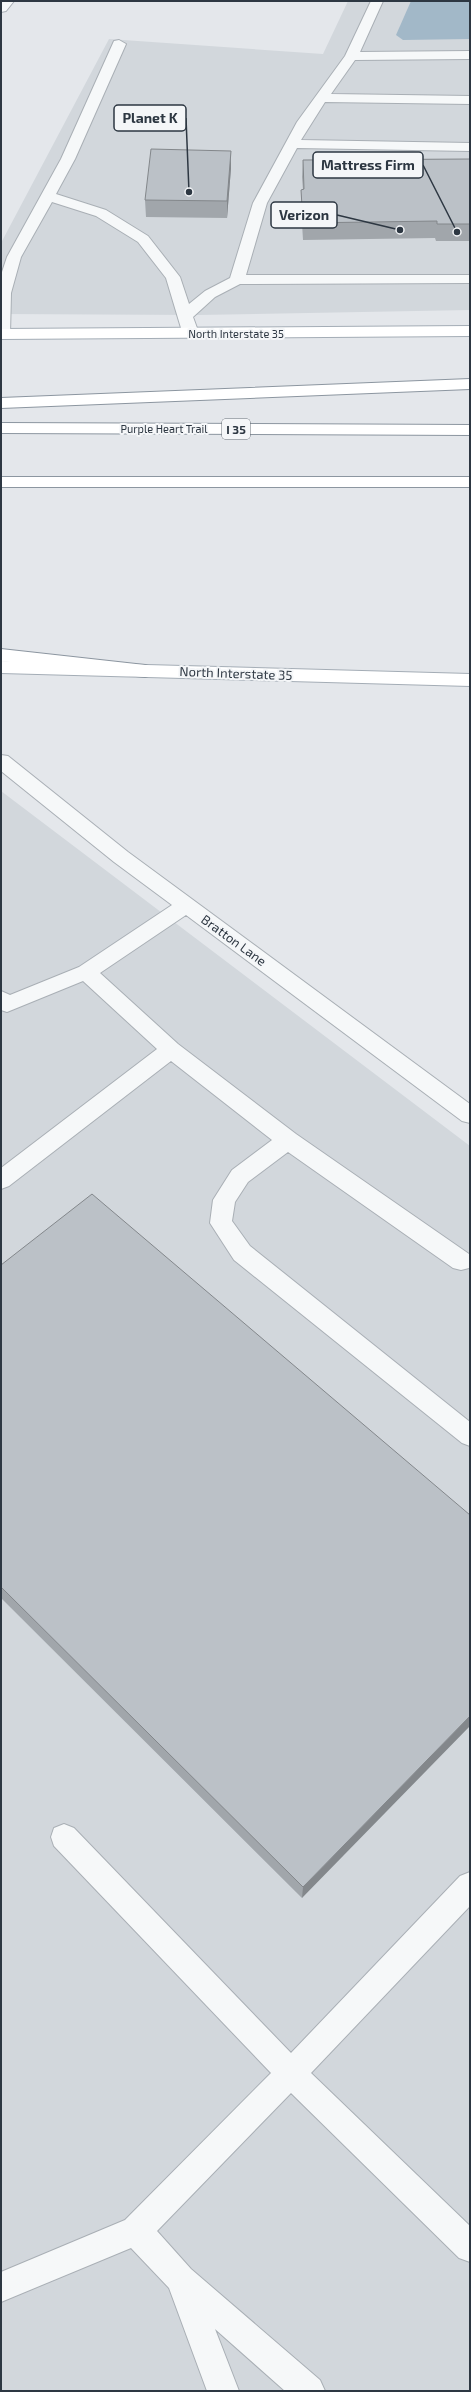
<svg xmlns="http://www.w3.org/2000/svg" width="471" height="2392" viewBox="0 0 471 2392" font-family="'Exo 2',sans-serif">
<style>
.built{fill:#d2d7dc}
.water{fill:#a2b8c8}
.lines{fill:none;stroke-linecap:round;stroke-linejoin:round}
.minor-casing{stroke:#a9afb5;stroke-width:2}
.major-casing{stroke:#a4adb6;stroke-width:2}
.highway-casing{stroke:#8c96a0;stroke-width:2}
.minor{fill:#f6f8f9;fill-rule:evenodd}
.major{fill:#fff;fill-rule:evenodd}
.highway{fill:#fff;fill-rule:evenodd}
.wall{fill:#a1a6ab}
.shaded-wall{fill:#83878b}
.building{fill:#bbc1c7;stroke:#83878b}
.labels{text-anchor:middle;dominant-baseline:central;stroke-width:4;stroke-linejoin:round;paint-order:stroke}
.far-street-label{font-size:11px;fill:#2d3742;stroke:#f4f6f8}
.shield{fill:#f4f6f8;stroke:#697079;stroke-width:1}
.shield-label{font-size:12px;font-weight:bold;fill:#2d3742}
.street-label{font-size:13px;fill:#2d3742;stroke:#f4f6f8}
.leader{fill:none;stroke:#2d3742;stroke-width:1.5}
.callout-dot{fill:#2d3742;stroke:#f4f6f8;stroke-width:1.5}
.callout{fill:#f4f6f8;stroke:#2d3742;stroke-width:1.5}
.callout-label{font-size:14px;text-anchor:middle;font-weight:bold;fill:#2d3742}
</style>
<rect width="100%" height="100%" fill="#e4e7eb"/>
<path class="built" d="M348 1H470V310L198 315 1 314V243L109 39 323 54Z
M1 791 470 1146V2391H1Z"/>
<path class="water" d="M411 1H470V39L403 40 396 35Z"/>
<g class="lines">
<defs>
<path id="minor" d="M1 1H14L6 11 1 12Z
M371 1H383L360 52 470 51V59L355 60 331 94 470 96V104L325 102 301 140 470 143V151L297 148 267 203 246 275H470V283L240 284 215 297 193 317 197 328 189 333 181 328 166 278 138 242 96 216 52 202 21 257 11 293 10 334 7 337 1 338V275L7 257 61 159 114 41 119 40 126 44 75 159 56 194 106 210 148 236 180 277 189 304 205 291 230 278 253 203 297 122 345 56Z
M1 755 8 756 128 852 470 1104V1123L462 1121 186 915 100 973 178 1044 296 1134 469 1254V1268L461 1270 453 1268 288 1152 248 1182 235 1202 232 1221 250 1246 470 1422V1446L462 1443 234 1260 210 1223 213 1200 232 1170 272 1140 171 1061 9 1186 1 1189V1168L157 1049 83 981 7 1012 1 1010V991L10 995 79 967 172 905 114 862 1 771Z
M64 1824 74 1828 291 2053 460 1876 470 1872V1906L311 2073 470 2226V2262L459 2258 291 2093 157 2231 191 2269 320 2380 325 2391H285L215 2329 239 2391H207L169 2288 131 2248 1 2302V2272L125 2220 271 2073 54 1846 51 1837 54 1828Z"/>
<path id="major" d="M470 326V336L1 339V329Z
M1 661 470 674V686L1 673Z"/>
<path id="highway" d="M470 379V389L1 408V398Z
M1 423 470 425V435L1 433Z
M1 477H470V487H1Z
M1 649 145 665 151 667 154 671 151 675 145 677 1 661Z"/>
</defs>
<use href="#minor" class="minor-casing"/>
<use href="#major" class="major-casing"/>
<use href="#highway" class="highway-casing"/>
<use href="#minor" class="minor"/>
<use href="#major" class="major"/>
<use href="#highway" class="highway"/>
</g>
<path class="wall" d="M231 151V168L227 218 146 217 145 200Z
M470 159V241H436L435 238 303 240 301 207V190H303L302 177 303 160Z
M1 1265 470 1515 302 1898 1 1598Z"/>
<path class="shaded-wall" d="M231 151V168L227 218V201Z
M470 1716V1726L302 1898 303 1887Z"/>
<path class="building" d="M151 149 231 151 227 201 145 200Z
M470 159V224H437V221L303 223 301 190 304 189 303 160Z
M92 1194 470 1515V1716L303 1887 1 1587V1265Z"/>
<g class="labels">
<g class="far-street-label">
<text x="236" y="333">North Interstate 35</text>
<text x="164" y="428">Purple Heart Trail</text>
</g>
<rect class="shield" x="222" y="419" width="28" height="20" rx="3"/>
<g class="shield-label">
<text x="236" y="429">I 35</text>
</g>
<g class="street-label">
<text transform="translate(236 673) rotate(2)">North Interstate 35</text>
<text transform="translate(234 940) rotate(36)">Bratton Lane</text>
</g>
</g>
<path class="leader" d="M189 192L186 118M457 232L423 165M400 230L337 215"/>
<g class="callout-dot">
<circle cx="189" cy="192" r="4"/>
<circle cx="457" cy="232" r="4"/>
<circle cx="400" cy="230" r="4"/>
</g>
<g class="callout">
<rect x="114" y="105" width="72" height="26" rx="4"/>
<rect x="313" y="152" width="110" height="26" rx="4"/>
<rect x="271" y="202" width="66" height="26" rx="4"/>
</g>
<g class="callout-label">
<text x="150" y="123">Planet K</text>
<text x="368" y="170">Mattress Firm</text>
<text x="304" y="220">Verizon</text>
</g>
<rect width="471" height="2392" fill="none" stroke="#2d3742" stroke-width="4"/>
</svg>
